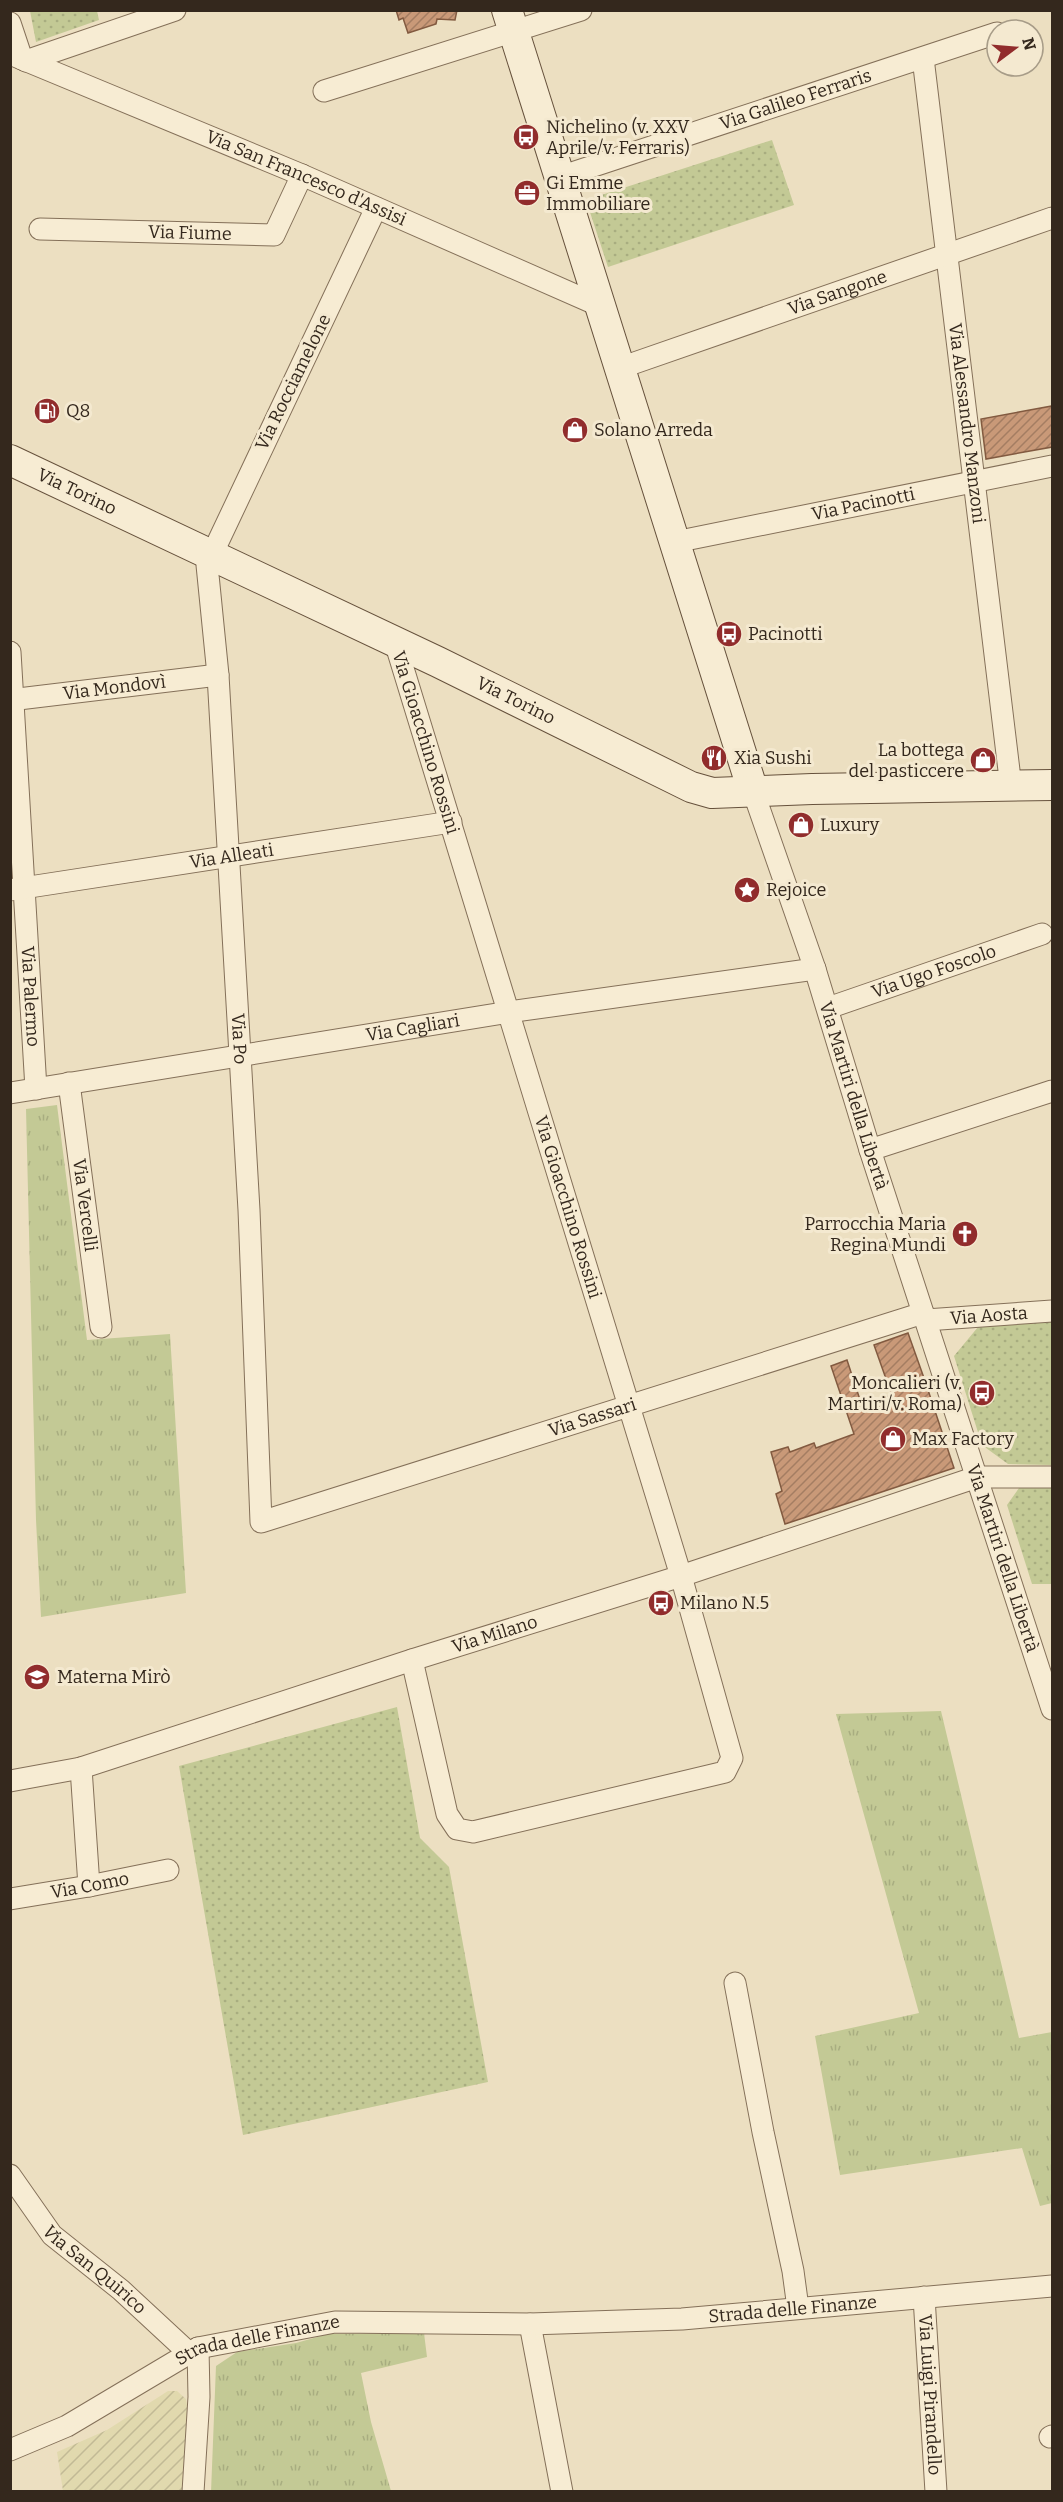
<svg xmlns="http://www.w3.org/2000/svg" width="1063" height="2502" viewBox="0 0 1063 2502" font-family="Bitter,serif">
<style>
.farmland{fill:url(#farmland-furrows)}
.grass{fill:url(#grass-tufts)}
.park{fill:url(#park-dots)}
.building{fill:url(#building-hatch);stroke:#825a40;stroke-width:1.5}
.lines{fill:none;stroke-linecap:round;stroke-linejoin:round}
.street-casing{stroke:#847059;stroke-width:23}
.secondary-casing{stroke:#66513c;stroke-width:32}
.street{stroke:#f7ecd3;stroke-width:21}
.secondary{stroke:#f7ecd3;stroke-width:30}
.labels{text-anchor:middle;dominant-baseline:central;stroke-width:6;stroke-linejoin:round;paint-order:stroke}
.street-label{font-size:18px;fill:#34281d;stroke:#f4e9d0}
.poi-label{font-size:18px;fill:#34281d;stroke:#f4e9d0;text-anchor:start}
</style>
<defs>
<pattern id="farmland-furrows" width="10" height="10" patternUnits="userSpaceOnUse" patternTransform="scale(1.5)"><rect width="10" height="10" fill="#e1d9ae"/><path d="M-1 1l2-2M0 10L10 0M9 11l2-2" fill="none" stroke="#c2ba95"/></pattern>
<pattern id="grass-tufts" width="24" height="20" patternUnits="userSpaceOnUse" patternTransform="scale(1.5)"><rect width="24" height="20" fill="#c3c995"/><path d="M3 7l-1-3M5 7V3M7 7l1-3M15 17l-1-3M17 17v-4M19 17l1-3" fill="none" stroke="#a8ad80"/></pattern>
<pattern id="park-dots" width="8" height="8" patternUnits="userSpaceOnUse" patternTransform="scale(1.5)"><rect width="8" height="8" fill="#c3c995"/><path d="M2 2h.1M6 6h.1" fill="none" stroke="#a8ad80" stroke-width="1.8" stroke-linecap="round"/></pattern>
<pattern id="building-hatch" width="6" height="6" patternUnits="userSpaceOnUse" patternTransform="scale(1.5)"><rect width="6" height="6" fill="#c99978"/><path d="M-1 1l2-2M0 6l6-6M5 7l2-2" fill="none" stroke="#a47d62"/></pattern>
</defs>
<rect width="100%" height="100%" fill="#ecdfc1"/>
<path class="farmland" d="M168 2391H177L186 2399 188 2412 183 2491H63L57 2452 107 2430Z"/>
<path class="grass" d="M57 1105 87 1340 170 1334 186 1593 41 1617 36 1520 26 1109Z
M941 1711 1019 2038 1052 2032V2203L1040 2206 1022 2148 840 2175 815 2036 919 2013 836 1714Z
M424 2333 427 2357 361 2373 371 2422 391 2491 211 2492 216 2366 237 2352 296 2343 328 2334Z"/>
<path class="park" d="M30 11H97L99 20 36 42Z
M772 140 794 205 608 267 586 200Z
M983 1321 1052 1322V1465L1008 1464 982 1445 954 1356Z
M1019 1488H1052V1584H1032L1007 1505Z
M397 1707 420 1838 449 1867 488 2082 243 2135 179 1766Z"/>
<path class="building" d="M396 10H457L455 20 437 19 436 24 408 33 403 18 399 20Z
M1052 406V447L986 459 981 419Z
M908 1333 924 1378 890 1390 874 1345Z
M847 1360 862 1406 892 1395 890 1390 924 1378 954 1468 785 1524 776 1494 782 1491 771 1452 788 1447 790 1452 814 1443 816 1448 854 1434 831 1366Z"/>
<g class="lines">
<defs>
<g id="street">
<path d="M10 23 22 59"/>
<path id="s1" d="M10 54 302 175 600 306"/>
<path id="s2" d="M923 58 1011 787"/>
<path d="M26 61 175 10"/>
<path d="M324 91 581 10"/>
<path id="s3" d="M560 177 997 33"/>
<path id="s4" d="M376 208 207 565 218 675 249 1210 261 1522 923 1313"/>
<path id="s5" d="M40 229 274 235 302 175"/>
<path id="s6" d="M620 368 1052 218"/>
<path id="s7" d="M675 542 1052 466"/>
<path id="s8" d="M395 642 681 1576 732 1758 725 1772 473 1832 457 1829 447 1814 412 1660"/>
<path id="s9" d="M10 652 36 1089"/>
<path id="s10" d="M10 700 218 675"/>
<path id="s11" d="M753 791 815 969 870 1150 1052 1709"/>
<path id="s12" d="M10 890 451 822"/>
<path id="s13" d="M828 1008 1042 934"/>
<path id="s14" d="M69 1083 101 1327"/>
<path id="s15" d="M10 1093 509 1012 815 969"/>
<path d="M870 1150 1052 1091"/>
<path id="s16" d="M926 1320 1052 1311"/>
<path d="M81 1768 89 1886"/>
<path id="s17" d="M10 1781 81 1768 412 1660 681 1576 977 1477H1052"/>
<path id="s18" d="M10 1899 89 1886 168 1870"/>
<path d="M735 1983 763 2132 793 2271 798 2308"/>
<path id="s19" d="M10 2175 52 2235 121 2290 190 2354"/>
<path id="s20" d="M924 2297 936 2492"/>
<path d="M530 2324 562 2492"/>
<path d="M1050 2437 1052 2436"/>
<path id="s21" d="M10 2450 67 2426 198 2348 335 2322 530 2324 682 2319 1052 2286"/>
<path d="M193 2492 199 2397 198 2348"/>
</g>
<g id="secondary">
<path d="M507 10 753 791"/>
<path id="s22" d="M10 460 438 662 691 787 712 793 812 789 1052 785"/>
</g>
</defs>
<use href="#street" class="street-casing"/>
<use href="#secondary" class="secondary-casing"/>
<use href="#street" class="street"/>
<use href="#secondary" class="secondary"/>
</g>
<defs>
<symbol id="bus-disc" viewBox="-11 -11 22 22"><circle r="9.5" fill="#912c2c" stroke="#f4e9d0"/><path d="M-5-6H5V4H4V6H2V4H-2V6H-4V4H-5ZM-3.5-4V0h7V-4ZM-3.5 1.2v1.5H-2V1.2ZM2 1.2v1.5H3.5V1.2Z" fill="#fff"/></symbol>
<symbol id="office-disc" viewBox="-11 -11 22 22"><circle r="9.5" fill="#912c2c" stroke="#f4e9d0"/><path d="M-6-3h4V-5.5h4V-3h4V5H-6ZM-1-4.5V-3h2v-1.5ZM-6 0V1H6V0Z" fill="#fff"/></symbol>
<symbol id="fuel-disc" viewBox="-11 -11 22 22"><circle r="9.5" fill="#912c2c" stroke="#f4e9d0"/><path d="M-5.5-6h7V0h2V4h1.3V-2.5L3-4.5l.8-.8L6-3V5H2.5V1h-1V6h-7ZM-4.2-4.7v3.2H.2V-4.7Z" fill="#fff"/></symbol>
<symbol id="shop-disc" viewBox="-11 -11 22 22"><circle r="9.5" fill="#912c2c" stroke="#f4e9d0"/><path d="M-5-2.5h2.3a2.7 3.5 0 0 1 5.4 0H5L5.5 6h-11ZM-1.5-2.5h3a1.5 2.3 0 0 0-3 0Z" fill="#fff"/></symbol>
<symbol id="restaurant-disc" viewBox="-11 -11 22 22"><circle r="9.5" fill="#912c2c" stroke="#f4e9d0"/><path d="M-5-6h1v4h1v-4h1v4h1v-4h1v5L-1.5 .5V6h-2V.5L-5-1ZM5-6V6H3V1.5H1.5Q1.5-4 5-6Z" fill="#fff"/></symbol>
<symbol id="sight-disc" viewBox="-11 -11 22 22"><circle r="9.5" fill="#912c2c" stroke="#f4e9d0"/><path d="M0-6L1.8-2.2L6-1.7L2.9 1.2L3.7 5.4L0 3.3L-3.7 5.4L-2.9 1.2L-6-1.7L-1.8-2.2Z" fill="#fff"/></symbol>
<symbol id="church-disc" viewBox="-11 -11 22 22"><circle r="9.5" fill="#912c2c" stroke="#f4e9d0"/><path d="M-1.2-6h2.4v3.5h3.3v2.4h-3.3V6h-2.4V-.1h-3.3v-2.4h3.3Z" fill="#fff"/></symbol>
<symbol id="school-disc" viewBox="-11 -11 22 22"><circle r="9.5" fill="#912c2c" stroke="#f4e9d0"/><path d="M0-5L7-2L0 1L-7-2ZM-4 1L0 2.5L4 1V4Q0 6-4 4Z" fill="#fff"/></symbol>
</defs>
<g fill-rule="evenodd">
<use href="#bus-disc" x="511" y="122" width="30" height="30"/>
<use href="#office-disc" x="512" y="178" width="30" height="30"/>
<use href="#fuel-disc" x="32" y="396" width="30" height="30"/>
<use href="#shop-disc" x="560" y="415" width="30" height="30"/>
<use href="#bus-disc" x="714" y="619" width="30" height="30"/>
<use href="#restaurant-disc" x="699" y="743" width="30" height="30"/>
<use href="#shop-disc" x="968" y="745" width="30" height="30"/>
<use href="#shop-disc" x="786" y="810" width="30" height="30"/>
<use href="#sight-disc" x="732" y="875" width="30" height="30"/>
<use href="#church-disc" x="950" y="1219" width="30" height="30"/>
<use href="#bus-disc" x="967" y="1378" width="30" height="30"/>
<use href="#shop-disc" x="878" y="1424" width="30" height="30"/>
<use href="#bus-disc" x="646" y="1588" width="30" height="30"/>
<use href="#school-disc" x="22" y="1662" width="30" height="30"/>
</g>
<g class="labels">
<g class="street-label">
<text stroke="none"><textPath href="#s3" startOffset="248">Via Galileo Ferraris</textPath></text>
<text stroke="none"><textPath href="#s1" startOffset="321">Via San Francesco d'Assisi</textPath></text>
<text stroke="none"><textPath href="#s5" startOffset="150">Via Fiume</textPath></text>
<text stroke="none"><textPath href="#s6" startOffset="230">Via Sangone</textPath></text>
<text transform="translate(293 382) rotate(-64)">Via Rocciamelone</text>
<text stroke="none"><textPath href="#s2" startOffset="368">Via Alessandro Manzoni</textPath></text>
<text stroke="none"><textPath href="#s22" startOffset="74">Via Torino</textPath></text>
<text stroke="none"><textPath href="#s7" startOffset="192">Via Pacinotti</textPath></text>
<text stroke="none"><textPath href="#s10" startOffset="105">Via Mondovì</textPath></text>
<text stroke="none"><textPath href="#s22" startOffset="560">Via Torino</textPath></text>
<text stroke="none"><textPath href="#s8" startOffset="105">Via Gioacchino Rossini</textPath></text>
<text stroke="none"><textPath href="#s12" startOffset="224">Via Alleati</textPath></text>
<text stroke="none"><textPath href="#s13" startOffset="112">Via Ugo Foscolo</textPath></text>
<text stroke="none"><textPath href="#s9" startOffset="345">Via Palermo</textPath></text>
<text stroke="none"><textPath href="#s15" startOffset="408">Via Cagliari</textPath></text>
<text stroke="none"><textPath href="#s4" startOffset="870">Via Po</textPath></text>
<text stroke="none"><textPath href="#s11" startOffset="321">Via Martiri della Libertà</textPath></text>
<text stroke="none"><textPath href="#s14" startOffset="123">Via Vercelli</textPath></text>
<text stroke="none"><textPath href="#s8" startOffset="591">Via Gioacchino Rossini</textPath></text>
<text stroke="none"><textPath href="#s16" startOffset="63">Via Aosta</textPath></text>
<text stroke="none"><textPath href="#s4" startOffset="1701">Via Sassari</textPath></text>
<text stroke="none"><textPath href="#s11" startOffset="807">Via Martiri della Libertà</textPath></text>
<text stroke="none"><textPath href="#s17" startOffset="507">Via Milano</textPath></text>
<text stroke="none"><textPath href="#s18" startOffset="81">Via Como</textPath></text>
<text stroke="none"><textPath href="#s19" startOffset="128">Via San Quirico</textPath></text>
<text stroke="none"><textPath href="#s21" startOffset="812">Strada delle Finanze</textPath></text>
<text stroke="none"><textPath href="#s21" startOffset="274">Strada delle Finanze</textPath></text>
<text stroke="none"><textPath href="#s20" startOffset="98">Via Luigi Pirandello</textPath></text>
</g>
<g class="poi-label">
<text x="546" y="127">Nichelino (v. XXV<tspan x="546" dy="21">Aprile/v. Ferraris)</tspan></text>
<text x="546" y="183">Gi Emme<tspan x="546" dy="21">Immobiliare</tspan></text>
<text x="66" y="411">Q8</text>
<text x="594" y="430">Solano Arreda</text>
<text x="748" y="634">Pacinotti</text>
<text x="964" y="750" text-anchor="end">La bottega<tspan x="964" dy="21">del pasticcere</tspan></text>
<text x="734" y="758">Xia Sushi</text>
<text x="820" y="825">Luxury</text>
<text x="766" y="890">Rejoice</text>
<text x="946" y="1224" text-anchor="end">Parrocchia Maria<tspan x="946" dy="21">Regina Mundi</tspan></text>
<text x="962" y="1383" text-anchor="end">Moncalieri (v.<tspan x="962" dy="21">Martiri/v. Roma)</tspan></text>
<text x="912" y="1439">Max Factory</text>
<text x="680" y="1603">Milano N.5</text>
<text x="57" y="1677">Materna Mirò</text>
</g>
</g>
<rect width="1063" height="2502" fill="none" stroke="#34281d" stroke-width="24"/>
<g transform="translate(1015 48) rotate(74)"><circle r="28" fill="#f4e9d0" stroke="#a79c88" stroke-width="1.5"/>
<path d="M0-4.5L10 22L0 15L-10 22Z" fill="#912c2c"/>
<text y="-9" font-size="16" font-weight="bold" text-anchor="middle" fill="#34281d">N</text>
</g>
</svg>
